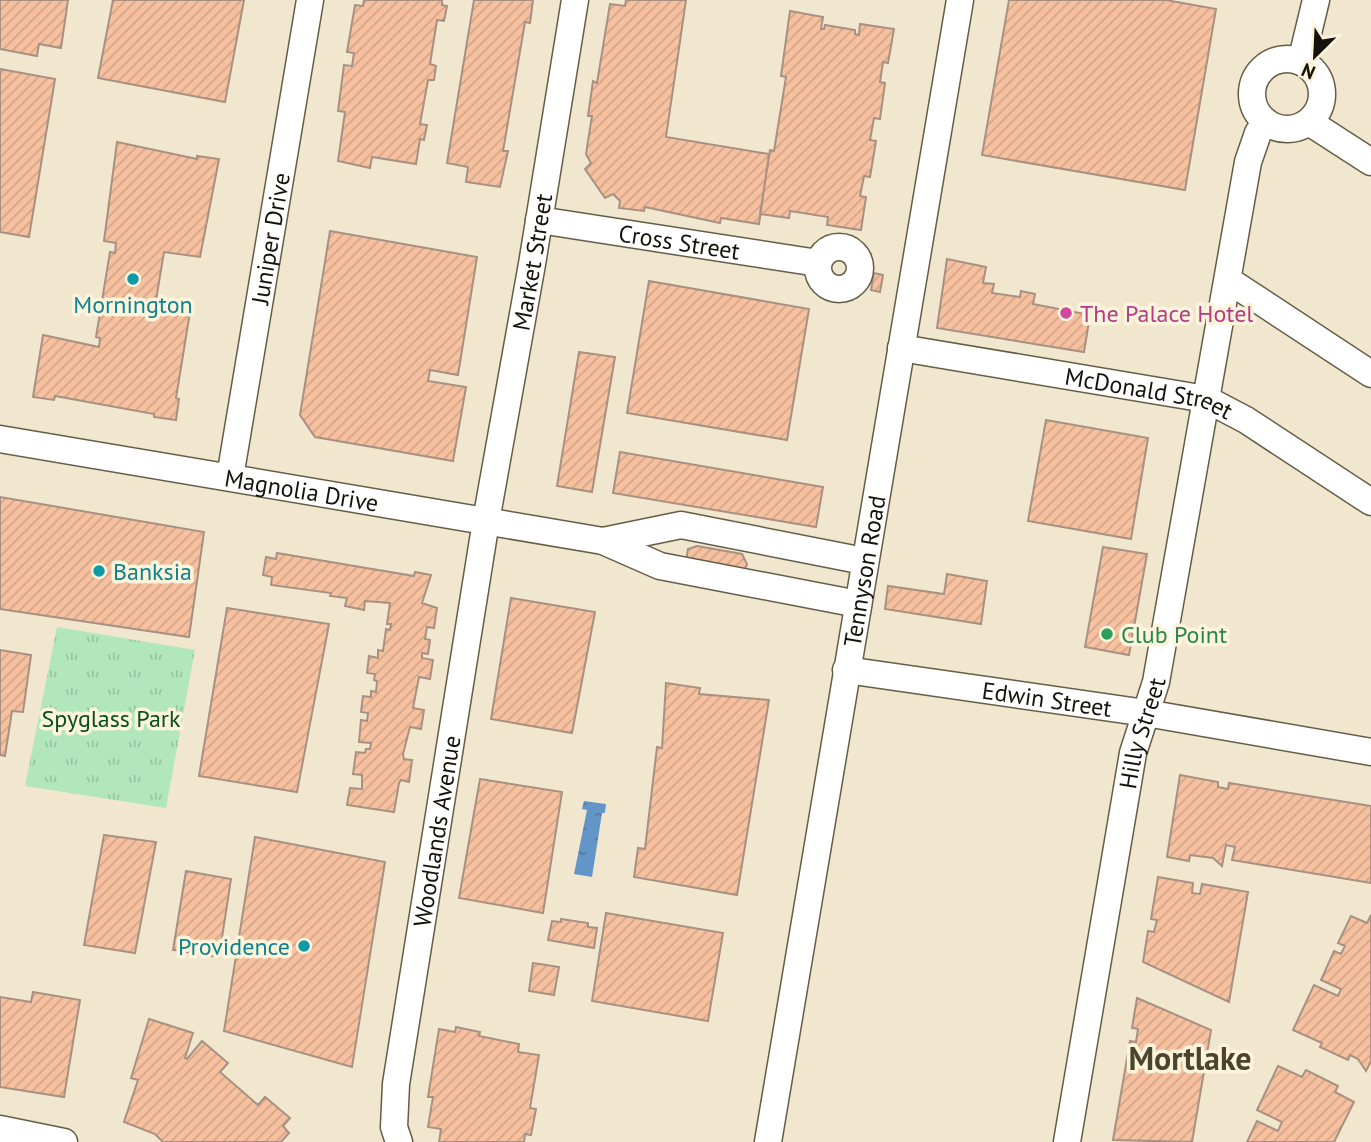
<svg xmlns="http://www.w3.org/2000/svg" width="1371" height="1142" viewBox="0 0 1371 1142" font-family="'PT Sans',sans-serif">
<style>
.grass{fill:url(#grass-tufts)}
.water{fill:url(#water-ripples)}
.building{fill:url(#building-hatch);stroke:#a89183;stroke-width:2}
.lines{fill:none;stroke-linecap:round;stroke-linejoin:round}
.minor-casing{stroke:#655d47;stroke-width:29}
.minor{stroke:#fff;stroke-width:26}
.culture-dot{fill:#0f9aa8;stroke:#fdf4db;stroke-width:2.5}
.hotel-dot{fill:#d1479c;stroke:#fdf4db;stroke-width:2.5}
.leisure-dot{fill:#2e9e5b;stroke:#fdf4db;stroke-width:2.5}
.labels{text-anchor:middle;dominant-baseline:central;stroke-width:7;stroke-linejoin:round;paint-order:stroke}
.street-label{font-size:24px;fill:#151209;stroke:#fdf4db}
.culture-label{font-size:24px;fill:#0d838f;stroke:#fdf4db}
.hotel-label{font-size:24px;fill:#b23c85;stroke:#fdf4db;text-anchor:start}
.leisure-label{font-size:24px;fill:#27864d;stroke:#fdf4db;text-anchor:start}
.park-label{font-size:24px;fill:#054f21;stroke:#fdf4db}
.district-label{font-size:32px;font-weight:bold;fill:#4b442f;stroke:#fdf4db}
</style>
<defs>
<pattern id="grass-tufts" width="24" height="20" patternUnits="userSpaceOnUse" patternTransform="scale(1.75)"><rect width="24" height="20" fill="#b1e7bb"/><path d="M3 7l-1-3M5 7V3M7 7l1-3M15 17l-1-3M17 17v-4M19 17l1-3" fill="none" stroke="#97c59f"/></pattern>
<pattern id="water-ripples" width="26" height="14" patternUnits="userSpaceOnUse" patternTransform="scale(1.75)"><rect width="26" height="14" fill="#6495c9"/><path d="M2 4q2-2 4 0t4 0M15 11q2-2 4 0t4 0" fill="none" stroke="#5178a1"/></pattern>
<pattern id="building-hatch" width="6" height="6" patternUnits="userSpaceOnUse" patternTransform="scale(1.75)"><rect width="6" height="6" fill="#f7c1a0"/><path d="M-1 1l2-2M0 6l6-6M5 7l2-2" fill="none" stroke="#d3a588"/></pattern>
</defs>
<rect width="100%" height="100%" fill="#f0e7ce"/>
<path class="grass" d="M57 627 195 650 166 808 25 786Z"/>
<path class="water" d="M584 801 606 804 605 813H602L592 877 574 874 587 810 582 809Z"/>
<path class="building" d="M0 0H68L61 48 39 44 37 56 0 49Z
M113 0H244L225 102 98 78Z
M364 0H442V5L447 6 444 21 437 20 430 64 436 66 434 80H428L420 124 427 125 424 140 420 139 416 164 372 157 370 168 338 161 345 112 338 111 344 65 352 66 354 53 347 52 355 5 363 6Z
M474 0H533L530 23 525 22 503 151H508L500 187 466 182 468 167 447 163Z
M626 0H686L666 137 769 154 759 224 721 218 720 223 645 207 644 211 619 208 620 201 613 194 605 198 585 169 591 163 586 154 592 116H588L593 81 597 83 610 4 625 6Z
M1009 0H1166L1216 9 1185 190 982 155Z
M790 11 823 17 821 29H824L825 25 855 30V34L859 35 860 24 894 29 888 63 883 62 880 82 885 83 880 119 874 118 870 140 876 141 870 177 864 176 860 196 866 197 861 230 827 225 828 217 790 211 789 218 760 214 770 150 774 151 786 77 781 76Z
M0 69 55 79 29 237 0 232Z
M117 142 197 159V156L219 159 200 257 164 252 156 300 191 306 176 398 179 399 176 420 154 417V414L55 396 54 400 33 397 43 335 99 347 100 338 96 337 110 252 115 253 116 243 104 241Z
M330 231 477 257 458 375 430 370 428 381 466 387 453 461 315 437 300 415Z
M947 259 986 267 983 283 994 284 992 293 1020 297 1021 291 1035 294 1033 304 1090 315 1084 352 937 328Z
M874 273 883 275 880 292 871 290Z
M649 281 809 309 787 440 627 413Z
M579 352 615 357 592 492 557 486Z
M1046 420 1148 438 1131 539 1028 521Z
M620 452 823 487 816 527 613 493Z
M0 497 204 532 189 637 0 609Z
M697 546 742 554 747 564 745 570 686 561 688 549Z
M1103 547 1147 554 1129 655 1085 647Z
M277 553 414 576 415 572 431 575 422 603 437 608 434 628 427 627 425 639 430 640 428 654 422 653V658L433 660 430 679 419 677 413 708 424 710 421 729 410 727 403 754 404 759 412 760 409 782 401 780 399 783 394 812 347 805 350 788 362 789V775L353 774 356 752 365 753 366 749H370L371 743 359 742 361 720 367 721 368 713 361 712 363 696 371 697V691L376 692 377 681 374 680 375 674 367 673 369 656 378 658V650L383 651 386 629 390 630 391 624H387L390 603 365 601 364 610 345 606 347 598 330 596 331 593 271 585 272 577 263 575 266 557 276 559Z
M947 574 987 581 981 624 885 609 888 586 944 594Z
M511 598 595 612 572 733 491 719Z
M227 608 329 624 297 792 199 776Z
M0 650 31 655 23 712 12 711 5 756 0 755Z
M666 683 700 688 699 694 769 700 737 895 634 877 638 848 645 849 657 747 662 748Z
M1180 775 1218 782V787L1228 789 1229 783 1371 806V883L1232 860 1235 847 1226 845 1222 866 1213 858 1190 855 1189 861 1167 857Z
M480 779 562 792 543 913 459 898Z
M104 835 156 842 135 953 84 945Z
M255 837 385 862 352 1067 224 1031Z
M186 871 231 879 219 957 173 950Z
M1158 877 1193 883 1192 893 1200 894 1202 884 1248 892 1229 1002 1143 962 1148 931 1154 932 1157 920 1151 919Z
M606 913 723 933 708 1021 592 1001Z
M1371 915V1061L1366 1071 1358 1059 1350 1055 1348 1060 1320 1047 1322 1043 1293 1030 1314 985 1338 996 1341 989 1321 980 1334 951 1341 954 1345 946 1338 943 1351 916 1367 923Z
M561 919 588 923V927L597 928 594 948 548 940 552 921 561 922Z
M533 963 559 967 554 995 529 991Z
M33 992 80 1000 64 1097 0 1087V997L31 1002Z
M1137 998 1211 1030 1192 1142 1113 1140 1130 1041 1136 1042 1138 1029 1132 1028Z
M149 1019 193 1033 185 1058 187 1059 202 1041 228 1063 220 1072 258 1105 265 1097 290 1118 283 1126 289 1133 281 1142H163L155 1134 124 1122 138 1080 131 1078Z
M456 1027 480 1032 479 1036 519 1044 518 1052 539 1055 530 1108 536 1109 531 1135 525 1134 524 1142H439L441 1129 428 1127 433 1097H428L439 1029 455 1032Z
M1278 1066 1302 1077 1306 1070 1338 1086 1335 1092 1354 1102 1334 1142H1247L1257 1121 1278 1131 1282 1122 1257 1110Z"/>
<g class="lines">
<defs>
<g id="minor">
<circle cx="1287" cy="94" r="35"/>
<path d="M1301 62 1316 0"/>
<path d="M1309 122 1371 162"/>
<path id="s1" d="M539 220 818 263"/>
<circle cx="839" cy="268" r="21"/>
<path d="M1228 280 1371 374"/>
<path id="s2" d="M901 348 1206 399 1246 420 1371 502"/>
<path id="s3" d="M0 439 603 541 660 566 858 604"/>
<path id="s4" d="M230 477 310 0"/>
<path d="M603 541 681 525 864 561"/>
<path id="s5" d="M846 670 1146 713 1371 752"/>
<path d="M0 1129 64 1142"/>
<path id="s6" d="M399 1142 394 1127 396 1084 486 521 532 264 575 0"/>
<path id="s7" d="M768 1142 960 0"/>
<path id="s8" d="M1067 1142 1133 753 1156 682 1248 162 1258 133 1266 122"/>
</g>
</defs>
<use href="#minor" class="minor-casing"/>
<use href="#minor" class="minor"/>
</g>
<g class="culture-dot">
<circle cx="133" cy="279" r="7"/>
<circle cx="99" cy="571" r="7"/>
<circle cx="304" cy="946" r="7"/>
</g>
<circle class="hotel-dot" cx="1066" cy="313" r="7"/>
<circle class="leisure-dot" cx="1107" cy="634" r="7"/>
<g class="labels">
<g class="street-label">
<text stroke="none"><textPath href="#s4" startOffset="242">Juniper Drive</textPath></text>
<text stroke="none"><textPath href="#s1" startOffset="142">Cross Street</textPath></text>
<text stroke="none"><textPath href="#s6" startOffset="892">Market Street</textPath></text>
<text stroke="none"><textPath href="#s2" startOffset="252">McDonald Street</textPath></text>
<text stroke="none"><textPath href="#s3" startOffset="306">Magnolia Drive</textPath></text>
<text stroke="none"><textPath href="#s7" startOffset="579">Tennyson Road</textPath></text>
<text stroke="none"><textPath href="#s5" startOffset="203">Edwin Street</textPath></text>
<text stroke="none"><textPath href="#s8" startOffset="416">Hilly Street</textPath></text>
<text stroke="none"><textPath href="#s6" startOffset="315">Woodlands Avenue</textPath></text>
</g>
<g class="culture-label">
<text x="133" y="304">Mornington</text>
<text x="113" y="571" text-anchor="start">Banksia</text>
<text x="290" y="946" text-anchor="end">Providence</text>
</g>
<g class="hotel-label">
<text x="1080" y="313">The Palace Hotel</text>
</g>
<g class="leisure-label">
<text x="1121" y="634">Club Point</text>
</g>
<g class="park-label">
<text x="111" y="718">Spyglass Park</text>
</g>
<g class="district-label">
<text x="1190" y="1058">Mortlake</text>
</g>
</g>
<g transform="translate(1315 56) rotate(204)" stroke="#fdf4db" stroke-width="5" paint-order="stroke">
<path d="M0-5L12 26L0 18L-12 26Z" fill="#151209"/>
<text y="-10" font-size="19" font-weight="bold" text-anchor="middle" fill="#151209">N</text>
</g>
</svg>
